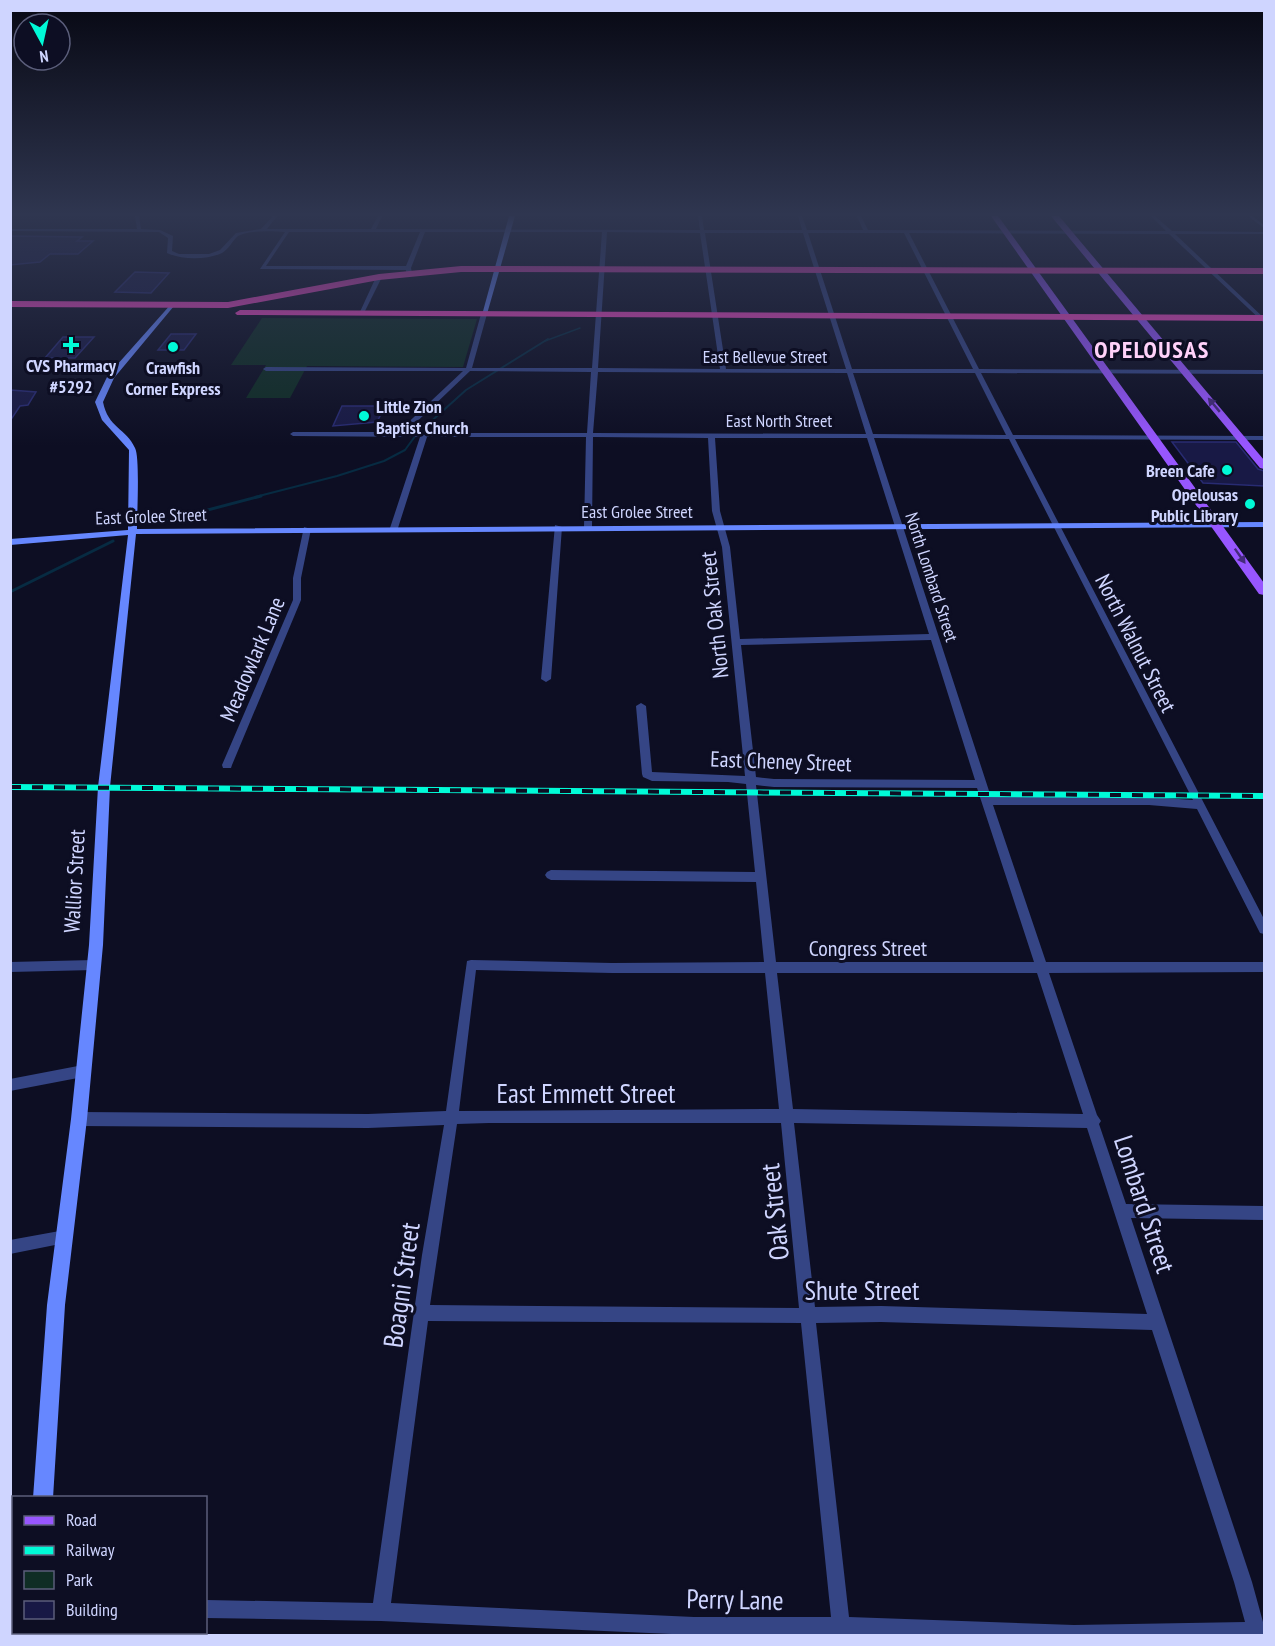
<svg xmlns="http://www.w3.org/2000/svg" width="1275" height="1646" viewBox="0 0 1275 1646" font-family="'PT Sans Narrow',sans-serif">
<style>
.green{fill:#0f2d25}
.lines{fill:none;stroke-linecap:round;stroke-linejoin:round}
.stream-far2{stroke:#072b42;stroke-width:1.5}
.stream-far1{stroke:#072b42;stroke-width:2}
.stream{stroke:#072b42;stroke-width:3}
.building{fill:#181945;stroke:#282b72;stroke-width:1.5}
.street{fill:#354585;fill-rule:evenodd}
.secondary{fill:#6687ff;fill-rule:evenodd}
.primary{fill:#9756ff;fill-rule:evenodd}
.highway{fill:#ff4acc;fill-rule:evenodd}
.rail-casing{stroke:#00fad7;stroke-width:6}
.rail{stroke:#0d0e23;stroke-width:4;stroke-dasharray:11;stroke-linecap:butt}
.oneway{fill:#442b7b}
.poi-dot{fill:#00fad7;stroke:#0d0e23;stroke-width:2}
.labels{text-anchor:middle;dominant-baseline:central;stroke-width:6;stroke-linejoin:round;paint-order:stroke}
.far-street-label{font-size:18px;fill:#cfd5ff;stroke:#0d0e23}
.far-poi-label{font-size:18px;font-weight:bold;fill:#cfd5ff;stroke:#0d0e23}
.street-label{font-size:22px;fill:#cfd5ff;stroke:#0d0e23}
.far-district-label{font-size:24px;font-weight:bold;letter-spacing:1.5px;fill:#ffd1f9;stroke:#0d0e23}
.near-street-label{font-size:27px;fill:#cfd5ff;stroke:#0d0e23}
</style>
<rect width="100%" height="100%" fill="#0d0e23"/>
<path class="green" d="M262 318 477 319 463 367 307 366 290 398H246L266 365H231Z"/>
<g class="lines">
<path class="stream-far2" d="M545 341 580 328"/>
<path class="stream-far1" d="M255 497 337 476 384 461 405 450 416 435 466 390 548 339"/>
<path class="stream" d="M158 523 261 496
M10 592 113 541"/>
</g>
<path class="building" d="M10 236 82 237 77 241H93L78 254H50L40 262 10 265Z
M135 272 169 273 151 293 115 292Z
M171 334H196L184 350H158Z
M63 337H94L75 358H45Z
M10 390 36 392 28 405 20 406 10 421Z
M342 406H385L377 422 333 426Z
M1172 442H1236L1258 469 1264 471V486L1203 483Z"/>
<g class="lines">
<path class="street" d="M135 216H139L141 229 160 230 173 236 172 251 179 254H209L220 250 236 233 261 229 273 216H277L267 229H371L378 216H382L376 229 700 230 698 216H702L704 230H802L798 216H802L807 230H863L857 216H861L868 230 1166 231 1151 216H1155L1172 231 1264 232V234H1175L1264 318V323L1169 234 909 233 979 369 1264 370V374L981 373 1013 435 1264 436V440L1015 439 1264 919V934L1260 933 1197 809 1149 805H993L1046 962H1264V972L1049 973 1097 1115 1101 1121 1099 1124 1126 1204 1264 1206V1220L1131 1218 1252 1582 1263 1622H1264V1636L694 1635 381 1621 206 1618V1600L373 1603 422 1255 444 1125 368 1128 79 1126 74 1124 72 1119 74 1114 79 1112 368 1114 446 1111 467 961 471 960 612 963 764 962 756 882 551 880 547 878 545 875 547 872 551 870 755 872 746 784 728 782 652 781 643 777 642 774 636 706 641 703 646 706 652 772 745 776 722 547 712 511 708 438 593 437 592 527 588 529 584 527 586 437H427L398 528 394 530 390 528 420 437 293 436 290 434 293 432H398L463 371H266L263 369 266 367 466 368 481 314 484 312 487 314 472 368H592L602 232H425L411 268 412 273 409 275 406 273V270L260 269 285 232C273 231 248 230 238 236 232 241 229 249 222 253 207 260 182 260 167 253L168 238 159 232 10 231V229H137ZM289 232H420L406 266H266ZM607 232 700 233 720 369 598 368ZM705 233H803L846 369H726ZM808 233H904L973 369H852ZM470 371 591 372 587 433H428L425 431 406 432ZM598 372 847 373 866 434 593 433ZM853 373H975L1006 435 873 434ZM715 438H867L929 634 740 639 730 547 720 511ZM874 438 1009 439 1193 800 1149 797H991ZM931 640 975 780 774 779 756 777 741 645ZM756 785 774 787 977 788 1034 962H776ZM476 970 612 973H765L779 1109 459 1111ZM777 973H1037L1083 1114 793 1109ZM489 1123H781L799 1308 430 1305 457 1124ZM794 1123 1087 1128 1147 1314 881 1306 815 1307ZM428 1321 801 1323 831 1617H694L391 1603ZM881 1322 1152 1330 1234 1582 1245 1622 1074 1625 849 1617 816 1323Z
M1248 216H1252L1264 225V228Z
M379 275 382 277 364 313 359 314 376 277Z
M555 525 562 527 551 679 546 682 541 679Z
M304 527 311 529 301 578V600L232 765 231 768H223L222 765 293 600V578Z
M94 960 98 961 100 965 98 969 94 970 10 972V962Z
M83 1065 88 1067 89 1071 88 1075 83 1077 10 1091V1079Z
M65 1230 70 1232 72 1237 70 1242 10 1254V1240Z
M10 1583H14V1601H10Z"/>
<path class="secondary" d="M509 216H515L487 314 482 315Z
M172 303 175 305 174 306 114 378 103 402C108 428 126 428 135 448 140 457 137 514 137 529L1264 522V527L136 534 110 787 103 945 87 1119 65 1305 53 1498H33L47 1305 71 1119 89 945 98 787 128 535 10 545V539L128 530 129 450 102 420 95 402 108 375Z
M16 1632H37V1636H16Z"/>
<path class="primary" d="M991 216H998L1264 583V595L1259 594Z
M1051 216H1059L1264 460V469L1260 468Z"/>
<path class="highway" d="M461 266 1264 268V274L461 272 379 280 228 308 10 307V301L228 302 379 274Z
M240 310 1264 315V321L237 315 235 313Z"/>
<defs>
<path id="rail" d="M10 787 1264 796"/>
</defs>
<use href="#rail" class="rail-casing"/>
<use href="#rail" class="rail"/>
</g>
<defs><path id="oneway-solid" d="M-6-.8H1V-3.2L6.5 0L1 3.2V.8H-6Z" transform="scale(1.5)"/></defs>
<g class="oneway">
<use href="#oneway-solid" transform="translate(1214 405) rotate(-130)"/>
<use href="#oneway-solid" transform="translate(1240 556) rotate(55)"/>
</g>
<linearGradient id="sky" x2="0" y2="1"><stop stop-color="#070813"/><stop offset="0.48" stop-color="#2f3650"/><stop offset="1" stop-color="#2f3650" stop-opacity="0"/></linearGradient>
<rect width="1275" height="446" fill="url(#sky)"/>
<g class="poi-dot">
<path d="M68 336h6v6h6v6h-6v6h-6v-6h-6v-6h6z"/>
<circle cx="173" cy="347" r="6"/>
<circle cx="364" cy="416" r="6"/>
<circle cx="1227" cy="470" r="6"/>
<circle cx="1250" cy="504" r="6"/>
</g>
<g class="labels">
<g class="far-street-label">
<text x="765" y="356">East Bellevue Street</text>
<text x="779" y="420">East North Street</text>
<text x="637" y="511">East Grolee Street</text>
<text transform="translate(151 516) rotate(-2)">East Grolee Street</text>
<text transform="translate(932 577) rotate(72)">North Lombard Street</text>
</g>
<g class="far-poi-label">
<text x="71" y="365">CVS Pharmacy<tspan x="71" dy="21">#5292</tspan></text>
<text x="173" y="367">Crawfish<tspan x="173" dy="21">Corner Express</tspan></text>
<text x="376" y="406" text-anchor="start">Little Zion<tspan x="376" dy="21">Baptist Church</tspan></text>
<text x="1215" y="470" text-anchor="end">Breen Cafe</text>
<text x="1238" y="494" text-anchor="end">Opelousas<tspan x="1238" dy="21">Public Library</tspan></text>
</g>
<g class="street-label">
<text transform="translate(714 615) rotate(-96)">North Oak Street</text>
<text transform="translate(1136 643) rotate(63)">North Walnut Street</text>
<text transform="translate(252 659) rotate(-67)">Meadowlark Lane</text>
<text transform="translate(781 761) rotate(2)">East Cheney Street</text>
<text transform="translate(74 881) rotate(-87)">Wallior Street</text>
<text x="868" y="948">Congress Street</text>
</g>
<g class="far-district-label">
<text x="1152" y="349">OPELOUSAS</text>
</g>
<g class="near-street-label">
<text x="586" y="1093">East Emmett Street</text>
<text transform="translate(1145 1204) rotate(72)">Lombard Street</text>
<text transform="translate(774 1212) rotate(-96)">Oak Street</text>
<text transform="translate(401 1285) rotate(-82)">Boagni Street</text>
<text x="862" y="1290">Shute Street</text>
<text transform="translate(735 1599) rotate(1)">Perry Lane</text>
</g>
</g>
<rect width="1275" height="1646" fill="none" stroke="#cfd5ff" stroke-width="24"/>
<rect x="12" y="1496" width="195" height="138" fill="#0d0e23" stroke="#5b5e7b" stroke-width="1.5"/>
<rect x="24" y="1516" width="30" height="9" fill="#9756ff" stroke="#5b5e7b" stroke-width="1.5"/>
<text x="66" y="1526" font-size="18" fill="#cfd5ff">Road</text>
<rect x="24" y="1546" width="30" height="9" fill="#00fad7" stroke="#5b5e7b" stroke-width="1.5"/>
<text x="66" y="1556" font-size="18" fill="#cfd5ff">Railway</text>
<rect x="24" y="1571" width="30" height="18" fill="#0f2d25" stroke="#5b5e7b" stroke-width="1.5"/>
<text x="66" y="1586" font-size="18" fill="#cfd5ff">Park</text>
<rect x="24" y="1601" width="30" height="18" fill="#181945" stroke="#5b5e7b" stroke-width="1.5"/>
<text x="66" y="1616" font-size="18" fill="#cfd5ff">Building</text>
<g transform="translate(42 42) rotate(172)"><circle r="28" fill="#0d0e23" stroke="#5b5e7b" stroke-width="1.5"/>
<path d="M0-4.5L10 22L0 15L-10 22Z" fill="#00fad7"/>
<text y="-9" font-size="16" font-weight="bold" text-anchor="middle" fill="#cfd5ff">N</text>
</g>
</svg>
